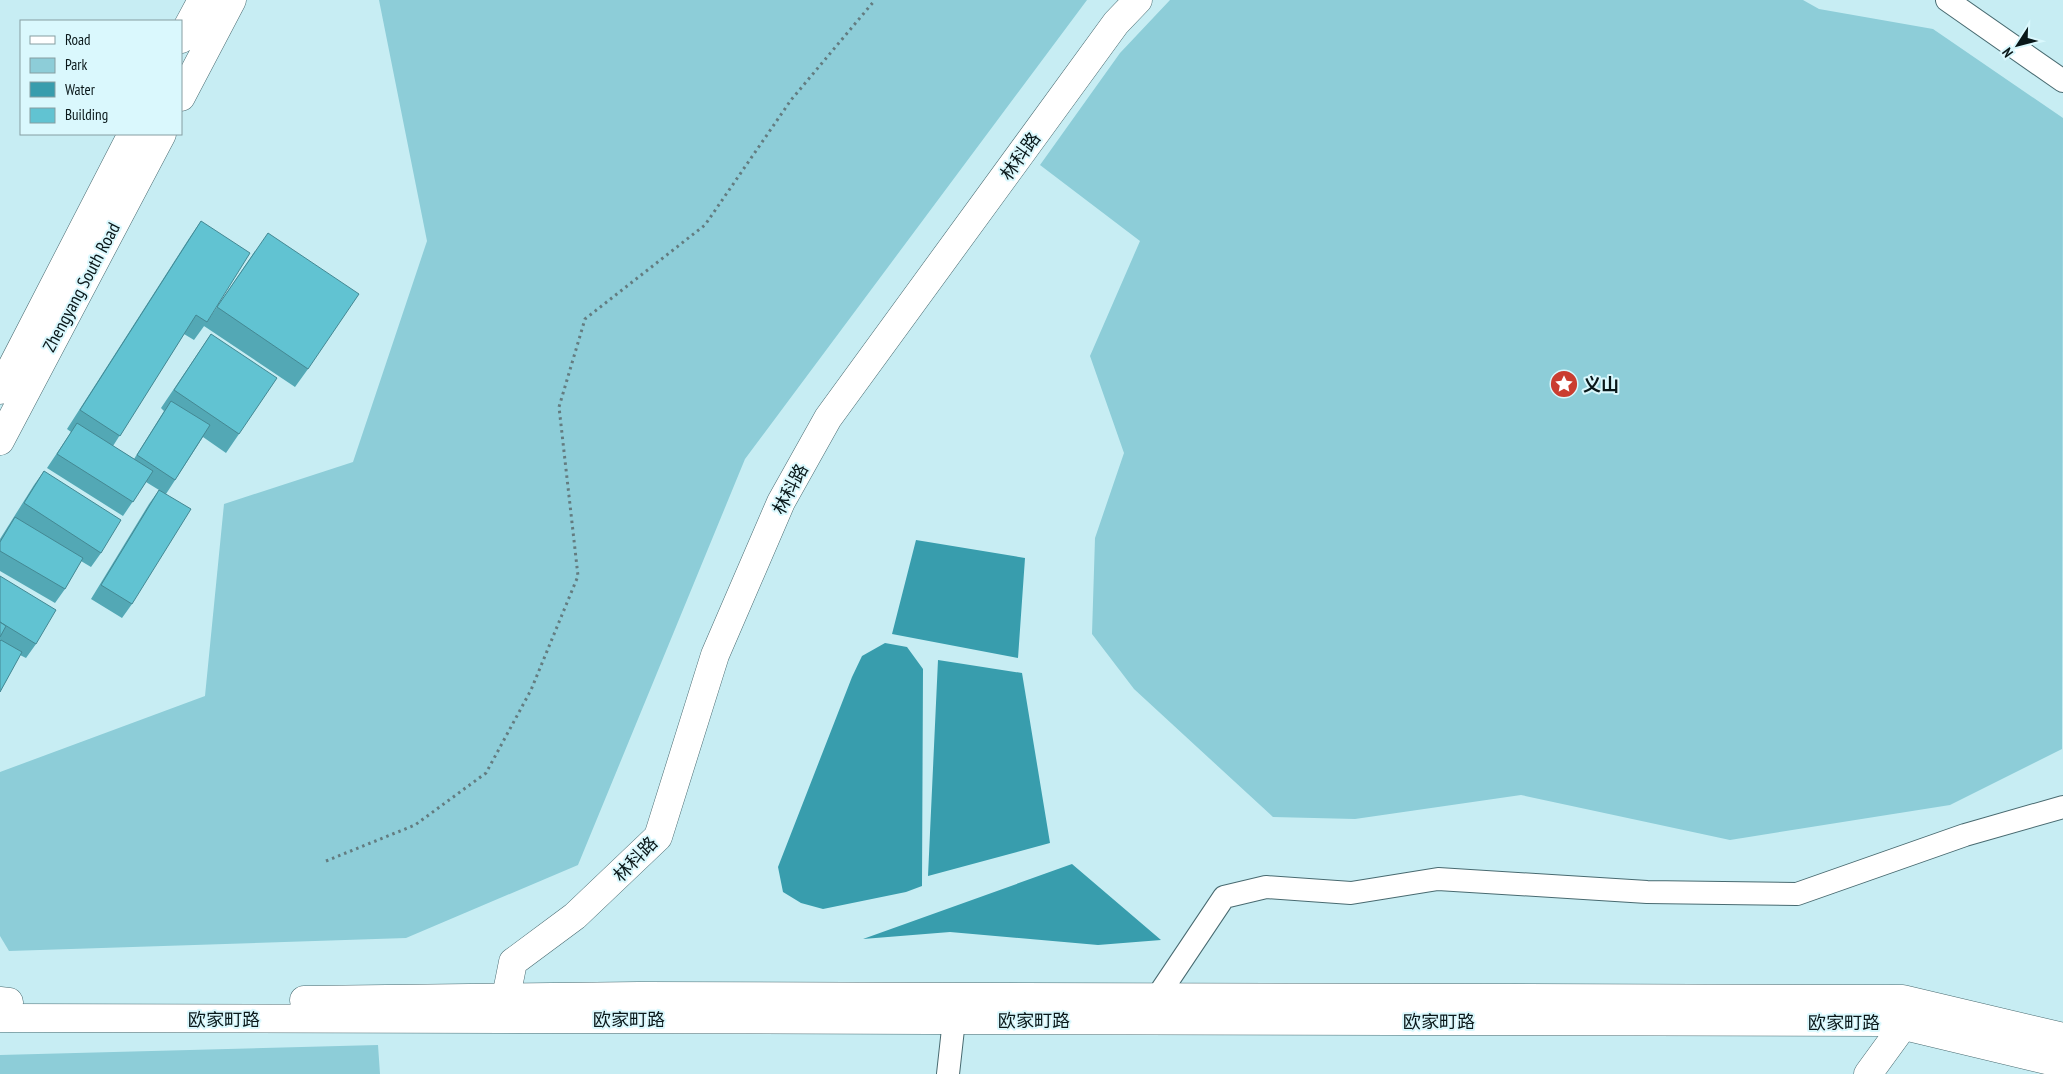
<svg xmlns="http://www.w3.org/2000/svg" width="2063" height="1074" viewBox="0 0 2063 1074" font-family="'PT Sans Narrow','Noto Sans SC',sans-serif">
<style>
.green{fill:#8dcdd8}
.water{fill:#389dad}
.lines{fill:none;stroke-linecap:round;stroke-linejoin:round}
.minor-casing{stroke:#486a70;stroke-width:24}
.tertiary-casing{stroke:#486a70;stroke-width:29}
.secondary-casing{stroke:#486a70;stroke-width:29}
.primary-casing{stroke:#486a70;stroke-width:29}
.path{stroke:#637c80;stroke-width:3;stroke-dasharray:2.5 4;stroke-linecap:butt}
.minor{stroke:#fff;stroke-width:22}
.tertiary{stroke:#fff;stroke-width:28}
.secondary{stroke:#fff;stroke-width:28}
.primary{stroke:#fff;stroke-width:28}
.wall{fill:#53a8b5}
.building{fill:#61c3d2;stroke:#448893}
.labels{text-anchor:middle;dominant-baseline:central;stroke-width:4;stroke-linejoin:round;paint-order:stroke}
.street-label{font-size:18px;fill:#091719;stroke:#daf8fd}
.poi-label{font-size:18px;font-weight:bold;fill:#091719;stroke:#daf8fd;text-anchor:start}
</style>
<rect width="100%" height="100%" fill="#c7edf3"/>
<path class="green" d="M379 0H1087L745 459 578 865 406 938 9 951 0 936V772L205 696 224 504 353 462 427 241Z
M1170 0H1803L1819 9 1933 29 2063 118 2062 749 1950 805 1730 840 1521 795 1355 819 1273 817 1134 689 1092 634 1095 538 1124 453 1090 356 1140 241 1040 165 1120 53Z
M378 1045 380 1074H0V1055Z"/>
<path class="water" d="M916 540 1025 558 1018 658 892 634Z
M885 643 907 647 923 669 922 886 906 892 823 909 801 903 783 892 778 867 852 677 862 656Z
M938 660 1022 673 1050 843 928 876Z
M1072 864 1161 940 1098 945 950 932 863 939Z"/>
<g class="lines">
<defs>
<path id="minor" d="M1947 0 2063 81
M1157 997 1224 897 1266 887 1351 893 1438 879 1647 892 1797 894 1965 835 2063 807
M948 1074 954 1020"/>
<path id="tertiary" d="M506 997 513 962 575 916 658 837 715 655 781 502 828 418 1116 23 1138 0
M1868 1074 1903 1026 1910 1005"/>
<path id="secondary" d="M304 1000 639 996 1903 999 2063 1037
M0 1018 1887 1022 2063 1064"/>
<path id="primary" d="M181 39 202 0
M181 97 232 0
M0 390 132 134
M0 441 162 134
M0 1001 9 1002"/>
</defs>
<use href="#minor" class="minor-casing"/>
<use href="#tertiary" class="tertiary-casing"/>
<use href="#secondary" class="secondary-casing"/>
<use href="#primary" class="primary-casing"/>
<path class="path" d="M326 861 415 825 486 773 531 690 578 576 559 407 585 319 705 225 791 100 875 0"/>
<use href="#minor" class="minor"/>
<use href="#tertiary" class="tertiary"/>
<use href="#secondary" class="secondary"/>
<use href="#primary" class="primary"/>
</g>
<path class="wall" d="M201 221 207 322 194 340 184 334 113 446 134 459 164 411 161 408 211 334 239 434 226 453 203 437 166 494 132 604 122 618 91 599 149 504 159 490 146 482 123 516 47 468 71 432 67 429 188 240Z
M255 251 308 369 295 387 204 326Z
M44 471 101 553 91 567 81 561 65 589 55 603 0 571V539L34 485Z
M0 576 36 644 26 658 20 655 0 692Z"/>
<path class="building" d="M201 221 250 253 207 322 196 315 120 436 80 410Z
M268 233 359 294 308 369 217 307Z
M211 334 277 378 239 434 174 390Z
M171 401 210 425 175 480 137 455Z
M77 423 153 471 133 502 57 454Z
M44 471 121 520 101 553 24 503Z
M159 490 191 509 132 604 101 585Z
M15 517 83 558 65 589 0 551V542Z
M0 576 56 610 36 644 0 622Z
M0 622 6 626 0 637Z
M1 640 22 652 0 692V641Z"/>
<defs>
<symbol id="sight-disc" viewBox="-11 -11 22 22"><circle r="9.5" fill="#ca3d30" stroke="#daf8fd"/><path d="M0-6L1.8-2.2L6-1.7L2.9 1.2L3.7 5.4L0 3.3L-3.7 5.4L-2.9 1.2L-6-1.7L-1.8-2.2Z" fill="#fff"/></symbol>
</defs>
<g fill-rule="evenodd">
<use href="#sight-disc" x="1548" y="368" width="32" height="32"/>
</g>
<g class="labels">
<g class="street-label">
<text transform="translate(1020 156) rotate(-54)">林科路</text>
<text transform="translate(81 287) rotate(-62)">Zhengyang South Road</text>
<text transform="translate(790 489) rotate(-62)">林科路</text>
<text transform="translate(635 859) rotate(-46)">林科路</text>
<text x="224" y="1019">欧家町路</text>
<text x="629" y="1019">欧家町路</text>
<text x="1034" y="1020">欧家町路</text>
<text x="1439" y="1021">欧家町路</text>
<text x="1844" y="1022">欧家町路</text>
</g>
<g class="poi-label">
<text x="1583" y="384">义山</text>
</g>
</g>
<rect x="20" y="20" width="162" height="115" fill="#daf8fd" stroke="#869ea2"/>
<rect x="30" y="36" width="25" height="8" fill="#ffffff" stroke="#869ea2"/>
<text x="65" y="45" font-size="15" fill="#091719">Road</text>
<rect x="30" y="58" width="25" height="15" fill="#8dcdd8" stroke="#869ea2"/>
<text x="65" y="70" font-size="15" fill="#091719">Park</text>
<rect x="30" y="82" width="25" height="15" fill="#389dad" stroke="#869ea2"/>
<text x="65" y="95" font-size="15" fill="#091719">Water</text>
<rect x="30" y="108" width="25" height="15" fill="#61c3d2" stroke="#869ea2"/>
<text x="65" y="120" font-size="15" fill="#091719">Building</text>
<g transform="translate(2018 45) rotate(234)" stroke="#daf8fd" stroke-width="4" paint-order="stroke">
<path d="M0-4L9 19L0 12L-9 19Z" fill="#091719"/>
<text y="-8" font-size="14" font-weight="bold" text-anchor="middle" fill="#091719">N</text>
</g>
</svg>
